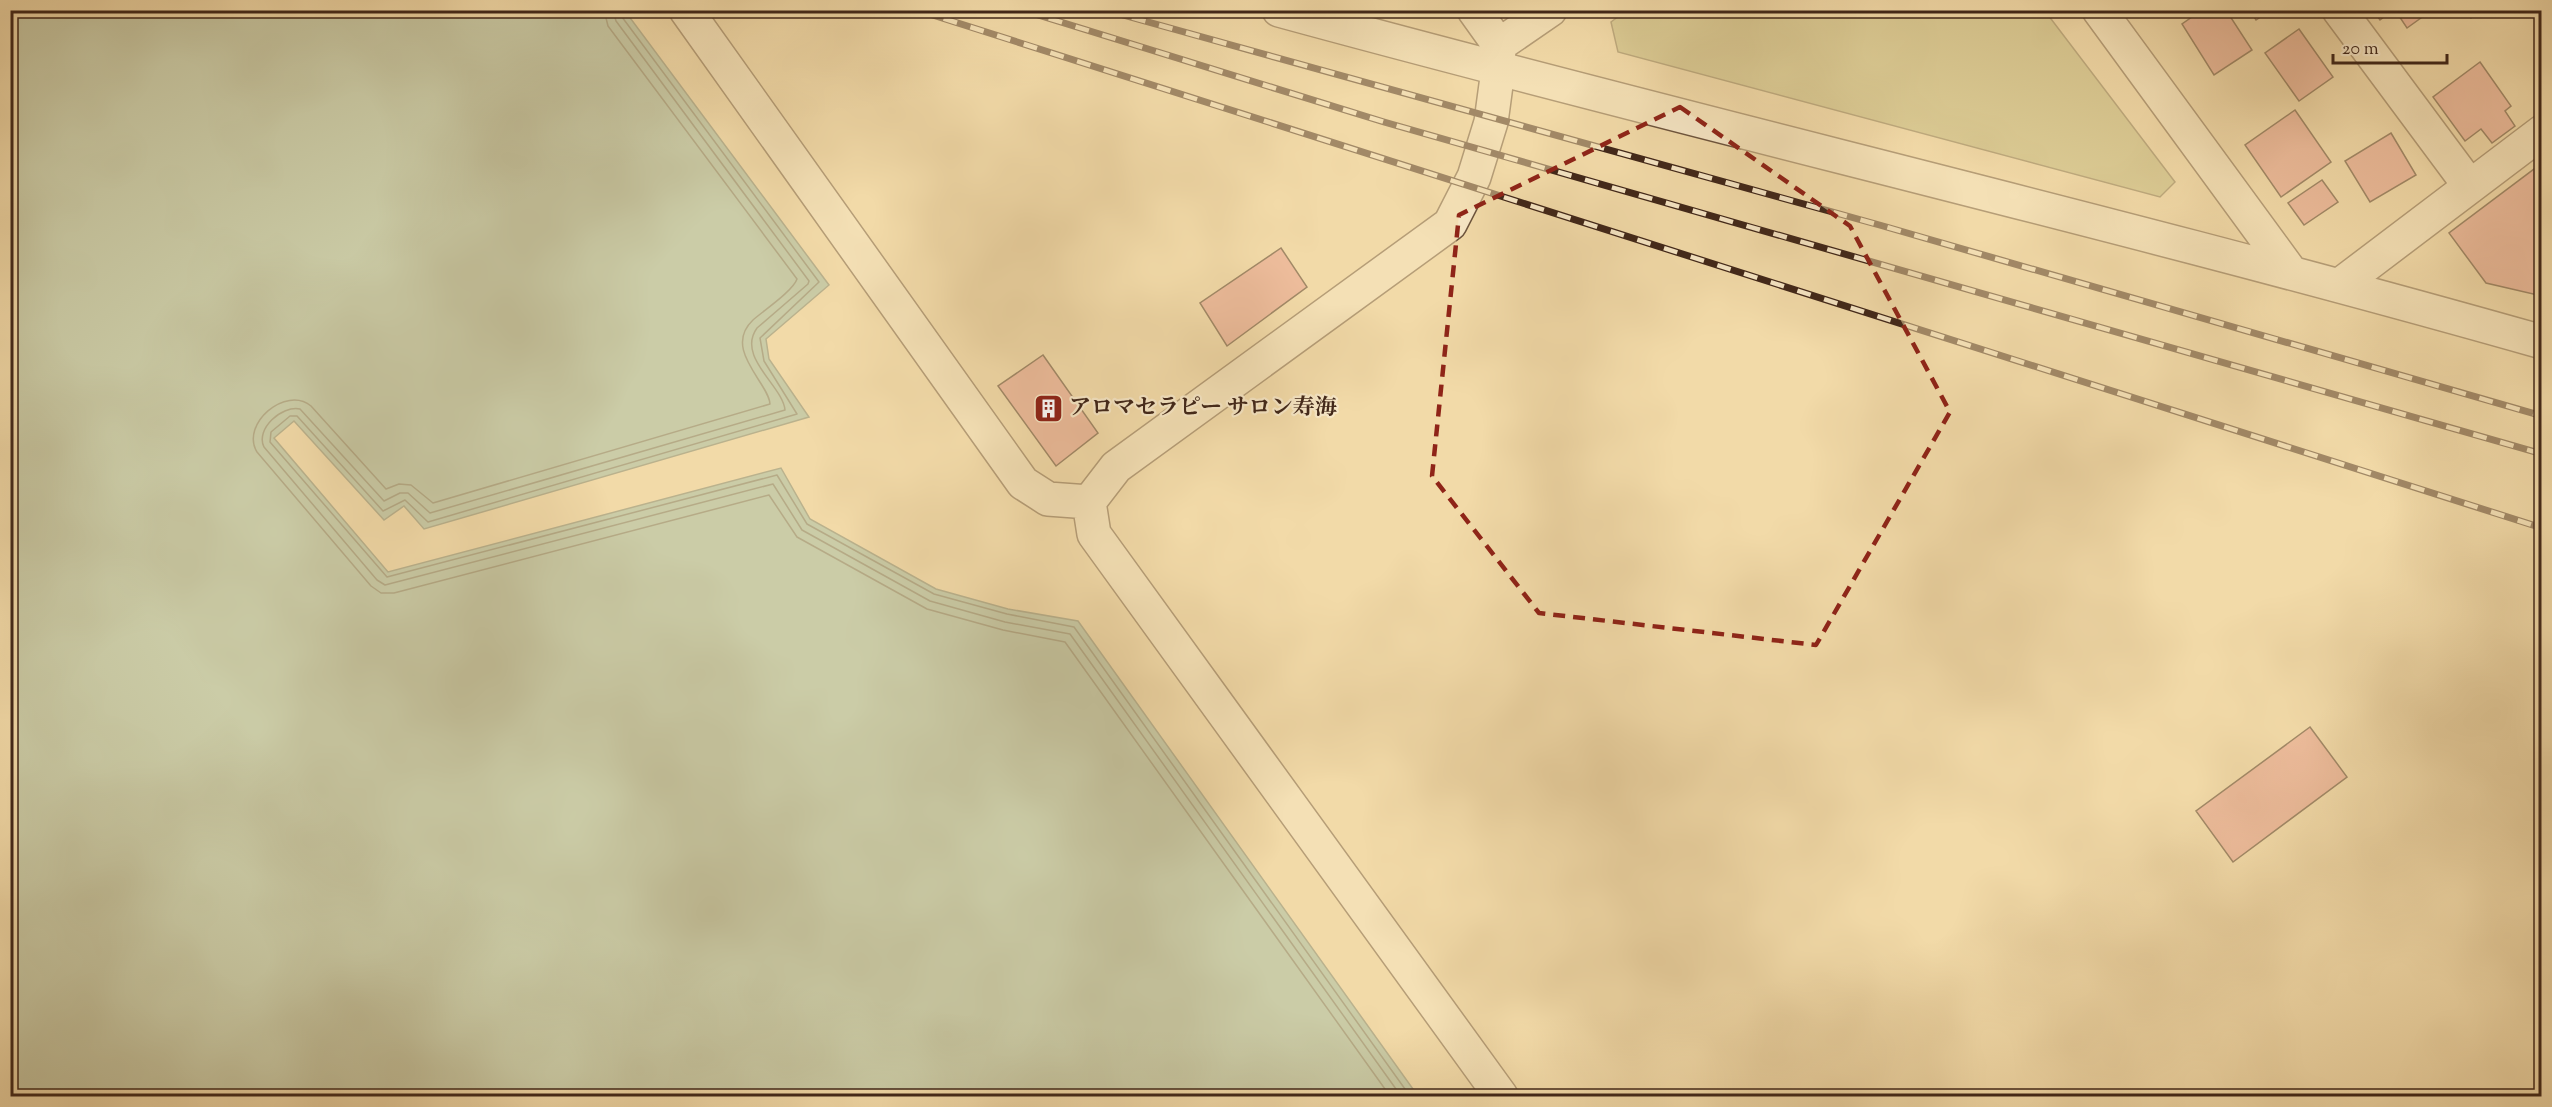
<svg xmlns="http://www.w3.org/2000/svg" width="2552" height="1107" viewBox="0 0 2552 1107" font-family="'Sorts Mill Goudy','Noto Serif JP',serif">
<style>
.green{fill:#c3bd82;stroke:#82724e;stroke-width:1.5}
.water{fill:#9bbba6;stroke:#77806e;stroke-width:1.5}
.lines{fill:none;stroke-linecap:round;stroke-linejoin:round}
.shore{stroke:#6e7160;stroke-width:1.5}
.building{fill:#e7978c;stroke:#412719;stroke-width:1.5}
.minor-casing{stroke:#6d543d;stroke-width:36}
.minor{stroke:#f7e7c6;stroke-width:33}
.rail-casing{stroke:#412719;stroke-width:7}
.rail{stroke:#f7e7c6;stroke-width:4.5;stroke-dasharray:14;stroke-linecap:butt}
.marked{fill:none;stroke:#8f2418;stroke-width:4.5;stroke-dasharray:12 8;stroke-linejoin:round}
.labels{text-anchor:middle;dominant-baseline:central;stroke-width:4.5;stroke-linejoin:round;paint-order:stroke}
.poi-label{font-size:22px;font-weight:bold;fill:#412719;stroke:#f7e7c6;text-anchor:start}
</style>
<rect width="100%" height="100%" fill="#f2daa8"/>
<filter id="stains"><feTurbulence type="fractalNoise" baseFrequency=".00333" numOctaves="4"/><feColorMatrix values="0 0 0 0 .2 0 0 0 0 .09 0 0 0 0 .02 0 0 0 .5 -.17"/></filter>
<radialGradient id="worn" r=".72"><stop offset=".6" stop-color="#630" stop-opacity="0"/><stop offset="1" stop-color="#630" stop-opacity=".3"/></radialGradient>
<path class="green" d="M1627 10 2045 11 2175 182 2160 197 1618 52 1611 22Z"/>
<path class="water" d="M10 11H625L829 285 766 339 769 359 809 417 424 529 404 506 384 520 294 421 274 438 388 572 781 468 810 519 936 589 1008 609 1078 621 1418 1096H11Z"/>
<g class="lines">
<path class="shore" d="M604 10 608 26 797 279C793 291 763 311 753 320 722 349 769 383 770 404L433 503 411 485 399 484 386 489 311 406C286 385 240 424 257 452L371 586 381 593H394L769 495 797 537 927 609 1003 630 1065 642 1390 1096
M613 10 616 21 809 281 808 284 757 328C736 357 783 386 785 410L430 513 408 493H400L384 501 300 409C282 405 255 429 264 447L377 580 385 585 773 484 802 530 930 601 1005 622 1070 634 1401 1096
M620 10 622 17 819 282 760 338 764 361 797 414 428 522 405 500 383 511 297 416H290L271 432 270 442 387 577 777 475 807 524 934 594 1007 614 1074 627 1410 1096"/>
</g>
<path class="building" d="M2202 10H2226L2252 50 2214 75 2182 24Z
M2250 10H2271L2256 20Z
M2373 10H2393L2380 20Z
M2395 10H2432L2407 28Z
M2465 10H2480L2471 18Z
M2299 29 2333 77 2299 101 2265 53Z
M2480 62 2511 106 2505 111 2515 126 2492 143 2481 129 2465 141 2433 97Z
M2295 110 2331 162 2281 197 2245 145Z
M2391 133 2416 175 2370 202 2345 161Z
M2542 163V296L2486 283 2449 233Z
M2322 180 2338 202 2304 225 2288 203Z
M1281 248 1307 287 1227 346 1200 303Z
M1043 355 1098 433 1056 466 998 386Z
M2310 727 2347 777 2233 862 2196 811Z"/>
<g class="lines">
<defs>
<path id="minor" d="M686 10 1023 483 1048 499 1089 502
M1279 10C1699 125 2123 223 2542 342
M1474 10 1499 45 1498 70 1491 122 1474 177 1450 224 1116 467 1089 502 1094 534 1501 1096
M2099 10 2290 271
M2339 10 2469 185
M1499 45 1550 10
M2340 285 2542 132"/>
</defs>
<use href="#minor" class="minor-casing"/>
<use href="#minor" class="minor"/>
<defs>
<path id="rail" d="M917 10 2542 528
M1022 10 1384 122 2542 454
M1105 10 1883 226 2542 416"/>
</defs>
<use href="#rail" class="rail-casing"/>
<use href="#rail" class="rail"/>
</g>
<path d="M0 0H2552V1107H0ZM1680 107 1850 226 1950 412 1816 645 1539 613 1432 476 1459 215Z" fill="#f2daa8" fill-opacity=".55" fill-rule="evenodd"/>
<path class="marked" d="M1680 107 1850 226 1950 412 1816 645 1539 613 1432 476 1459 215Z"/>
<defs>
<symbol id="building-square" viewBox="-11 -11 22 22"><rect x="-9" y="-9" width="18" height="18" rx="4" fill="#8f2418" stroke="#f7e7c6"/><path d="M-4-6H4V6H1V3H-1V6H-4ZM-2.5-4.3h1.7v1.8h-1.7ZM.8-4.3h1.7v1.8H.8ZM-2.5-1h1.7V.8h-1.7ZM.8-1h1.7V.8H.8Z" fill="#fff"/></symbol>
</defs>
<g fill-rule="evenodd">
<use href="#building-square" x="1032" y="392" width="33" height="33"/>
</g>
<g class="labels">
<g class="poi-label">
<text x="1069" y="409">アロマセラピー サロン寿海</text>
</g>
</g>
<rect width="2552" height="1107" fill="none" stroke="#f2daa8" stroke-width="36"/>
<rect x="12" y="12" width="2528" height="1083" fill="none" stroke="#412719" stroke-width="3"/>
<rect x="18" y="18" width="2516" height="1071" fill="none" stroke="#412719" stroke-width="1.5"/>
<path d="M2333 54v9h114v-9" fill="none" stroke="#412719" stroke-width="3"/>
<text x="2342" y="54" font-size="18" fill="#412719" stroke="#f7e7c6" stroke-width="4.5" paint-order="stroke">20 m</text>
<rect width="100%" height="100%" filter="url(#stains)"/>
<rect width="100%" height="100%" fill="url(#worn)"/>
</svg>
